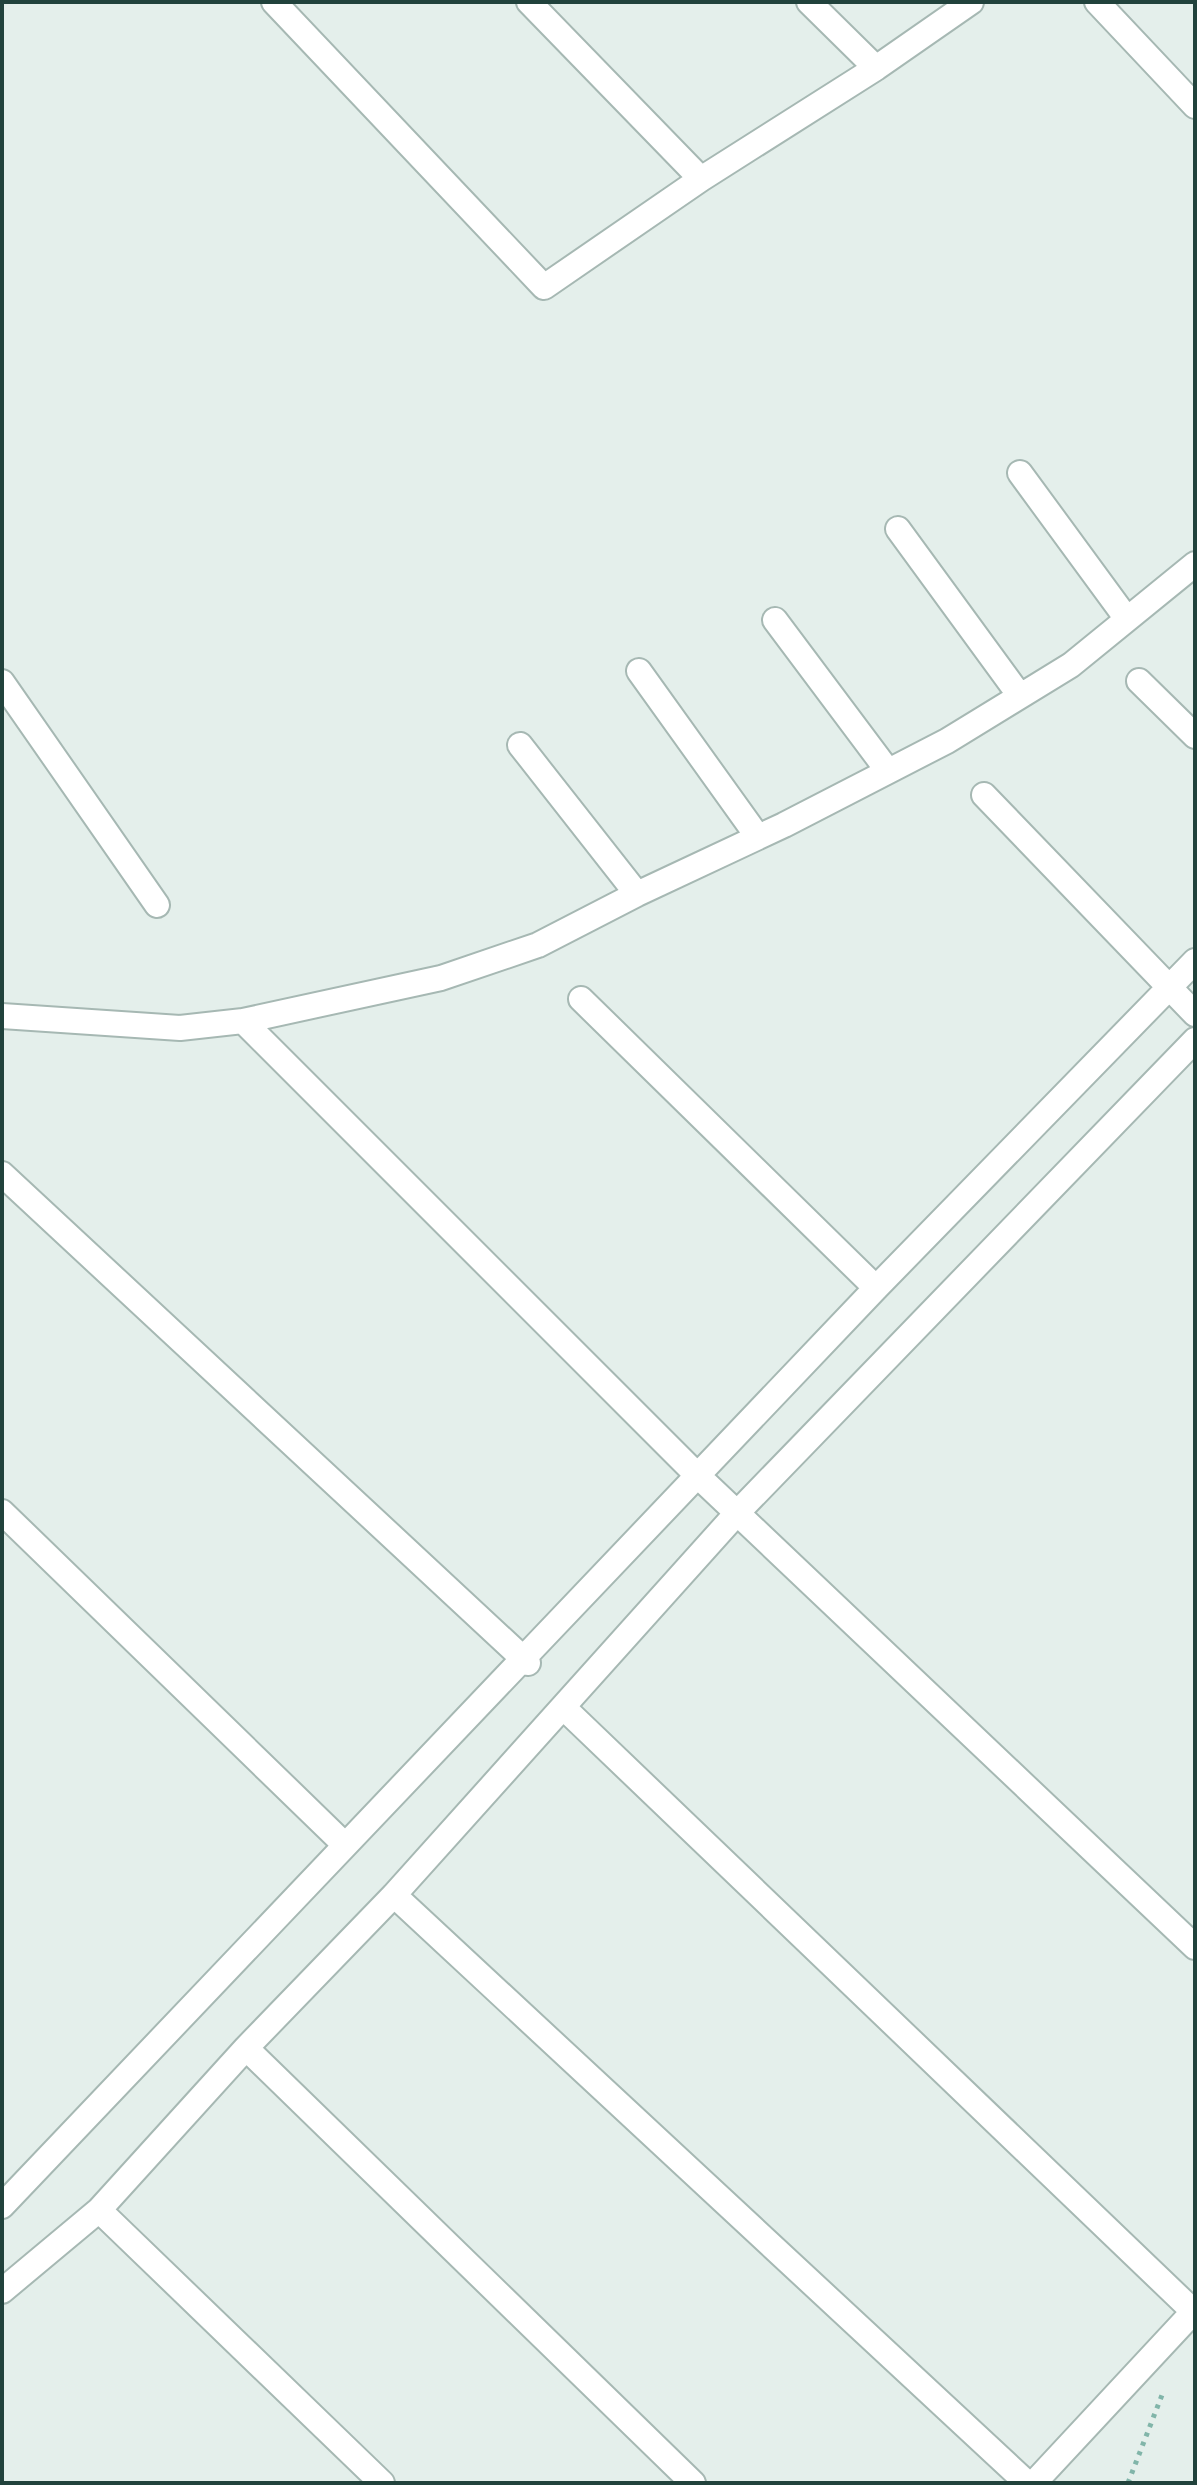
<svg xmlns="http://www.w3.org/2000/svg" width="1197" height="2485" viewBox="0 0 1197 2485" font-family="'Archivo Narrow',sans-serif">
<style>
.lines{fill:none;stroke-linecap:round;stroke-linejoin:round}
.minor-casing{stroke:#a6b8b3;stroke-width:28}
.path{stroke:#81b5a9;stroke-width:5;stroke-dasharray:4 6;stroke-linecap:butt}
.minor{stroke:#fff;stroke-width:24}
</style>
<rect width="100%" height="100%" fill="#e4efeb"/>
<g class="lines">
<defs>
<path id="minor" d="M274 2 544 287 701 179 876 68 971 2
M529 2 701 179
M809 2 876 68
M1097 2 1195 106
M1020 473 1127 619
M898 529 1020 696
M775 620 888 771
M639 671 758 837
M1139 681 1195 736
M2 682 157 905
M520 745 637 894
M984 795 1195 1014
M581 999 876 1288
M2 1016 180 1028 243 1021 441 978 538 945 637 894 784 825 947 741 1071 665 1195 564
M243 1021 697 1475 1195 1947
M2 1174 528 1663
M2 1512 345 1845
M563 1707 1194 2312
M394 1895 1027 2483
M246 2048 693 2483
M2 2206 876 1288 1195 961
M2 2291 99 2210
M382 2483 99 2210 246 2048 394 1895 737 1513 1195 1040
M1034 2483 1195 2310"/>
</defs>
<use href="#minor" class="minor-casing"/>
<path class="path" d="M1128 2483 1162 2395"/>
<use href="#minor" class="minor"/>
</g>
<rect width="1197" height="2485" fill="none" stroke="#21423c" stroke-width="8"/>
</svg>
